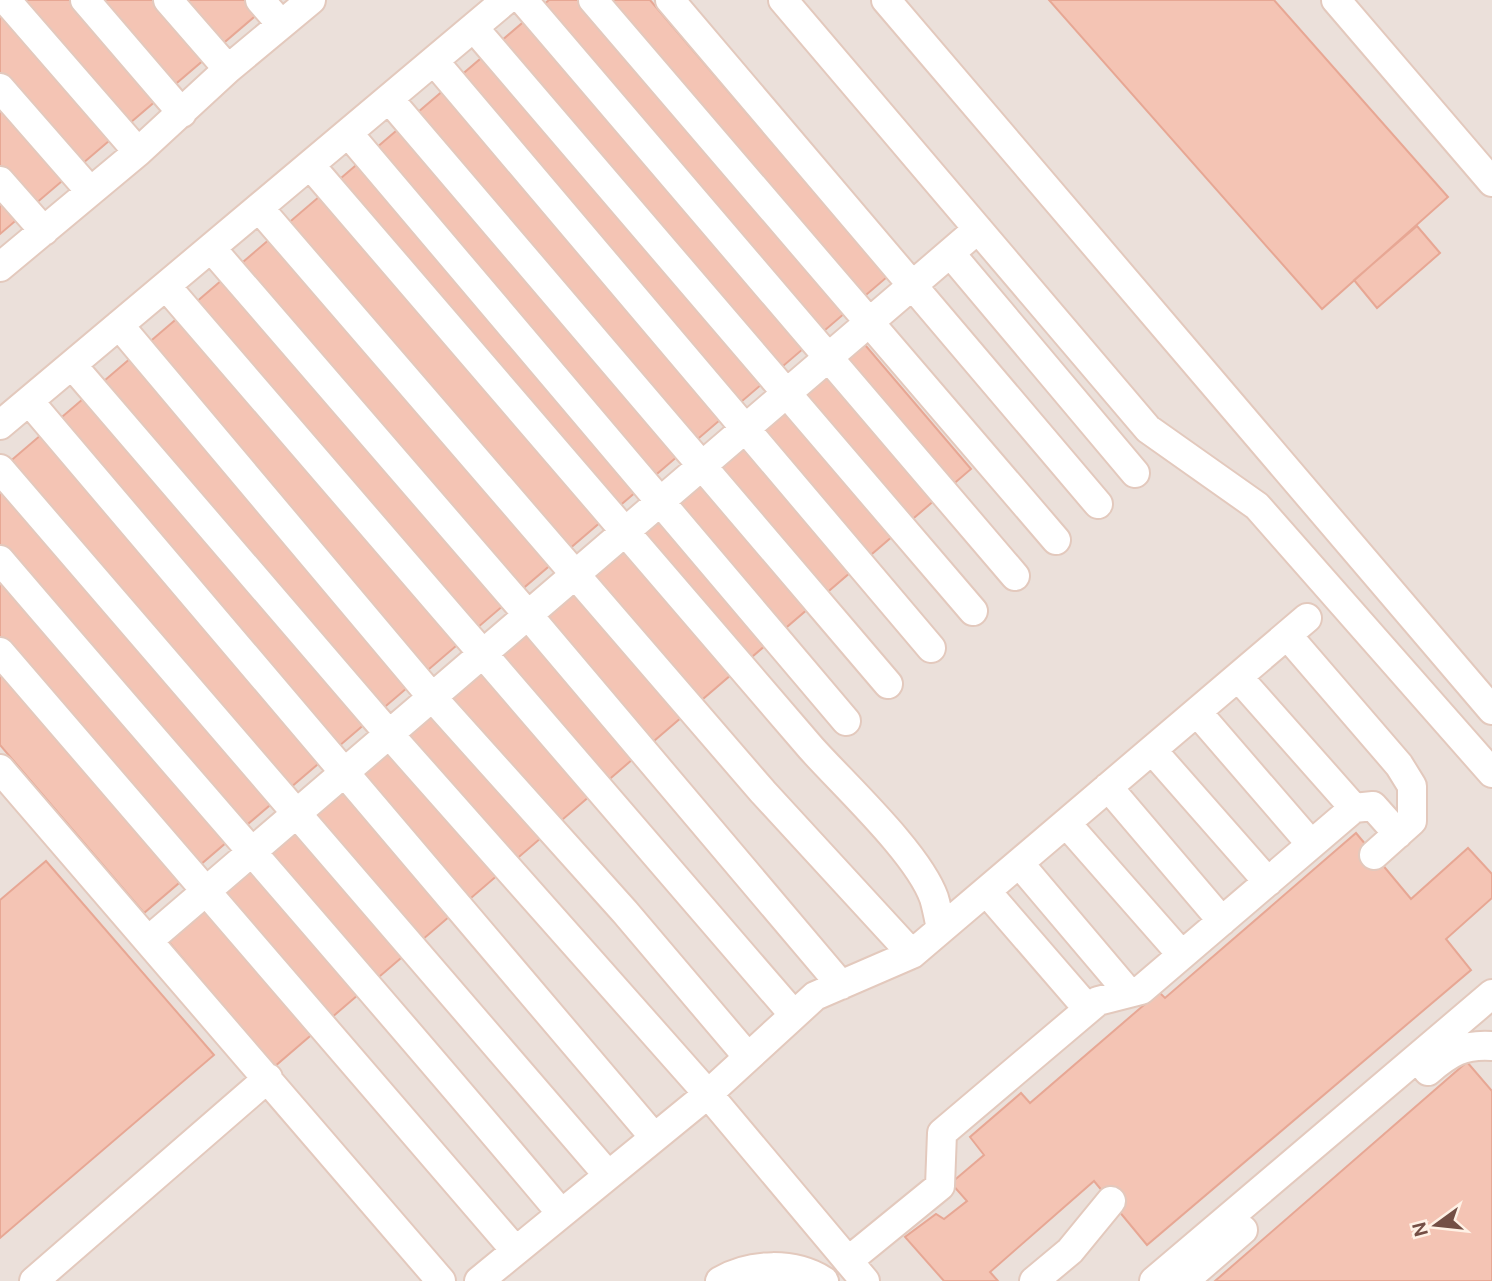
<svg xmlns="http://www.w3.org/2000/svg" width="1492" height="1281" viewBox="0 0 1492 1281" font-family="'DM Sans',sans-serif">
<style>
.industrial{fill:#ebe0da}
.building{fill:#f4c4b4;stroke:#e7a794;stroke-width:2}
.lines{fill:none;stroke-linecap:round;stroke-linejoin:round}
.minor-casing{stroke:#e3c9bd;stroke-width:32}
.minor{stroke:#fff;stroke-width:28}
</style>
<rect width="100%" height="100%" fill="#fdecde"/>
<path class="industrial" d="M0 0H1492V1281H0Z"/>
<path class="building" d="M0 0H274L0 234Z
M549 0H650L887 277 144 913 0 745V470Z
M1049 0H1274L1448 197 1322 309Z
M1417 226 1440 253 1377 308 1354 280Z
M860 339 971 469 274 1067 163 935Z
M1356 833 1411 899 1468 848 1492 874V898L1446 939 1471 970 1147 1245 1094 1181 990 1272 998 1281H944L905 1237 936 1214 944 1219 967 1201 951 1183 984 1155 970 1137 1021 1093 1030 1103 1159 992 1165 998Z
M46 861 214 1055 0 1238V900Z
M1467 1062 1492 1091V1281H1215Z"/>
<g class="lines">
<defs>
<path id="minor" d="M6 0 138 152
M85 0 182 113
M168 0 228 69
M260 0 281 24
M523 0 1015 576
M593 0 1056 540
M670 0 1098 504
M783 0 1148 429 1257 506 1492 773
M886 0 1492 710
M1336 0 1492 182
M474 28 973 611
M434 61 931 648
M0 88 90 191
M389 99 888 684
M348 133 846 721
M310 165 811 748C844 785 918 853 934 898 937 908 939 919 941 929
M0 181 44 231
M259 208 763 792 912 954
M211 248 528 615 841 985
M950 253 1135 473
M0 267 138 152 228 69 311 0
M166 286 794 1015
M119 325 432 697 625 912 748 1057
M72 365 389 734 708 1094 865 1281
M29 401 654 1137
M0 425 506 0
M0 469 608 1175
M0 560C186 778 377 993 561 1213
M1287 635 1399 765 1412 786V821L1374 855
M0 652 515 1250
M1238 677 1354 808
M1197 712 1311 844
M1152 750 1268 882
M0 769 441 1281
M1108 787 1222 921
M1066 823 1182 955
M1019 863 1129 993
M986 891 1088 1009
M149 940 978 229
M1428 1071C1449 1053 1463 1044 1492 1046
M848 1261 940 1186 942 1133 1098 1001 1141 990 1354 808 1373 806 1398 834
M34 1281 268 1078
M479 1281 708 1094 815 996 912 954 1307 618
M720 1281C751 1263 794 1262 824 1281
M1034 1281 1070 1251 1111 1201
M1154 1281 1492 994
M1184 1281 1243 1230"/>
</defs>
<use href="#minor" class="minor-casing"/>
<use href="#minor" class="minor"/>
</g>
<g transform="translate(1436 1225) rotate(255)" stroke="#fff1e5" stroke-width="5" paint-order="stroke">
<path d="M0-5L12 26L0 18L-12 26Z" fill="#744f45"/>
<text y="-10" font-size="19" font-weight="bold" text-anchor="middle" fill="#744f45">N</text>
</g>
</svg>
